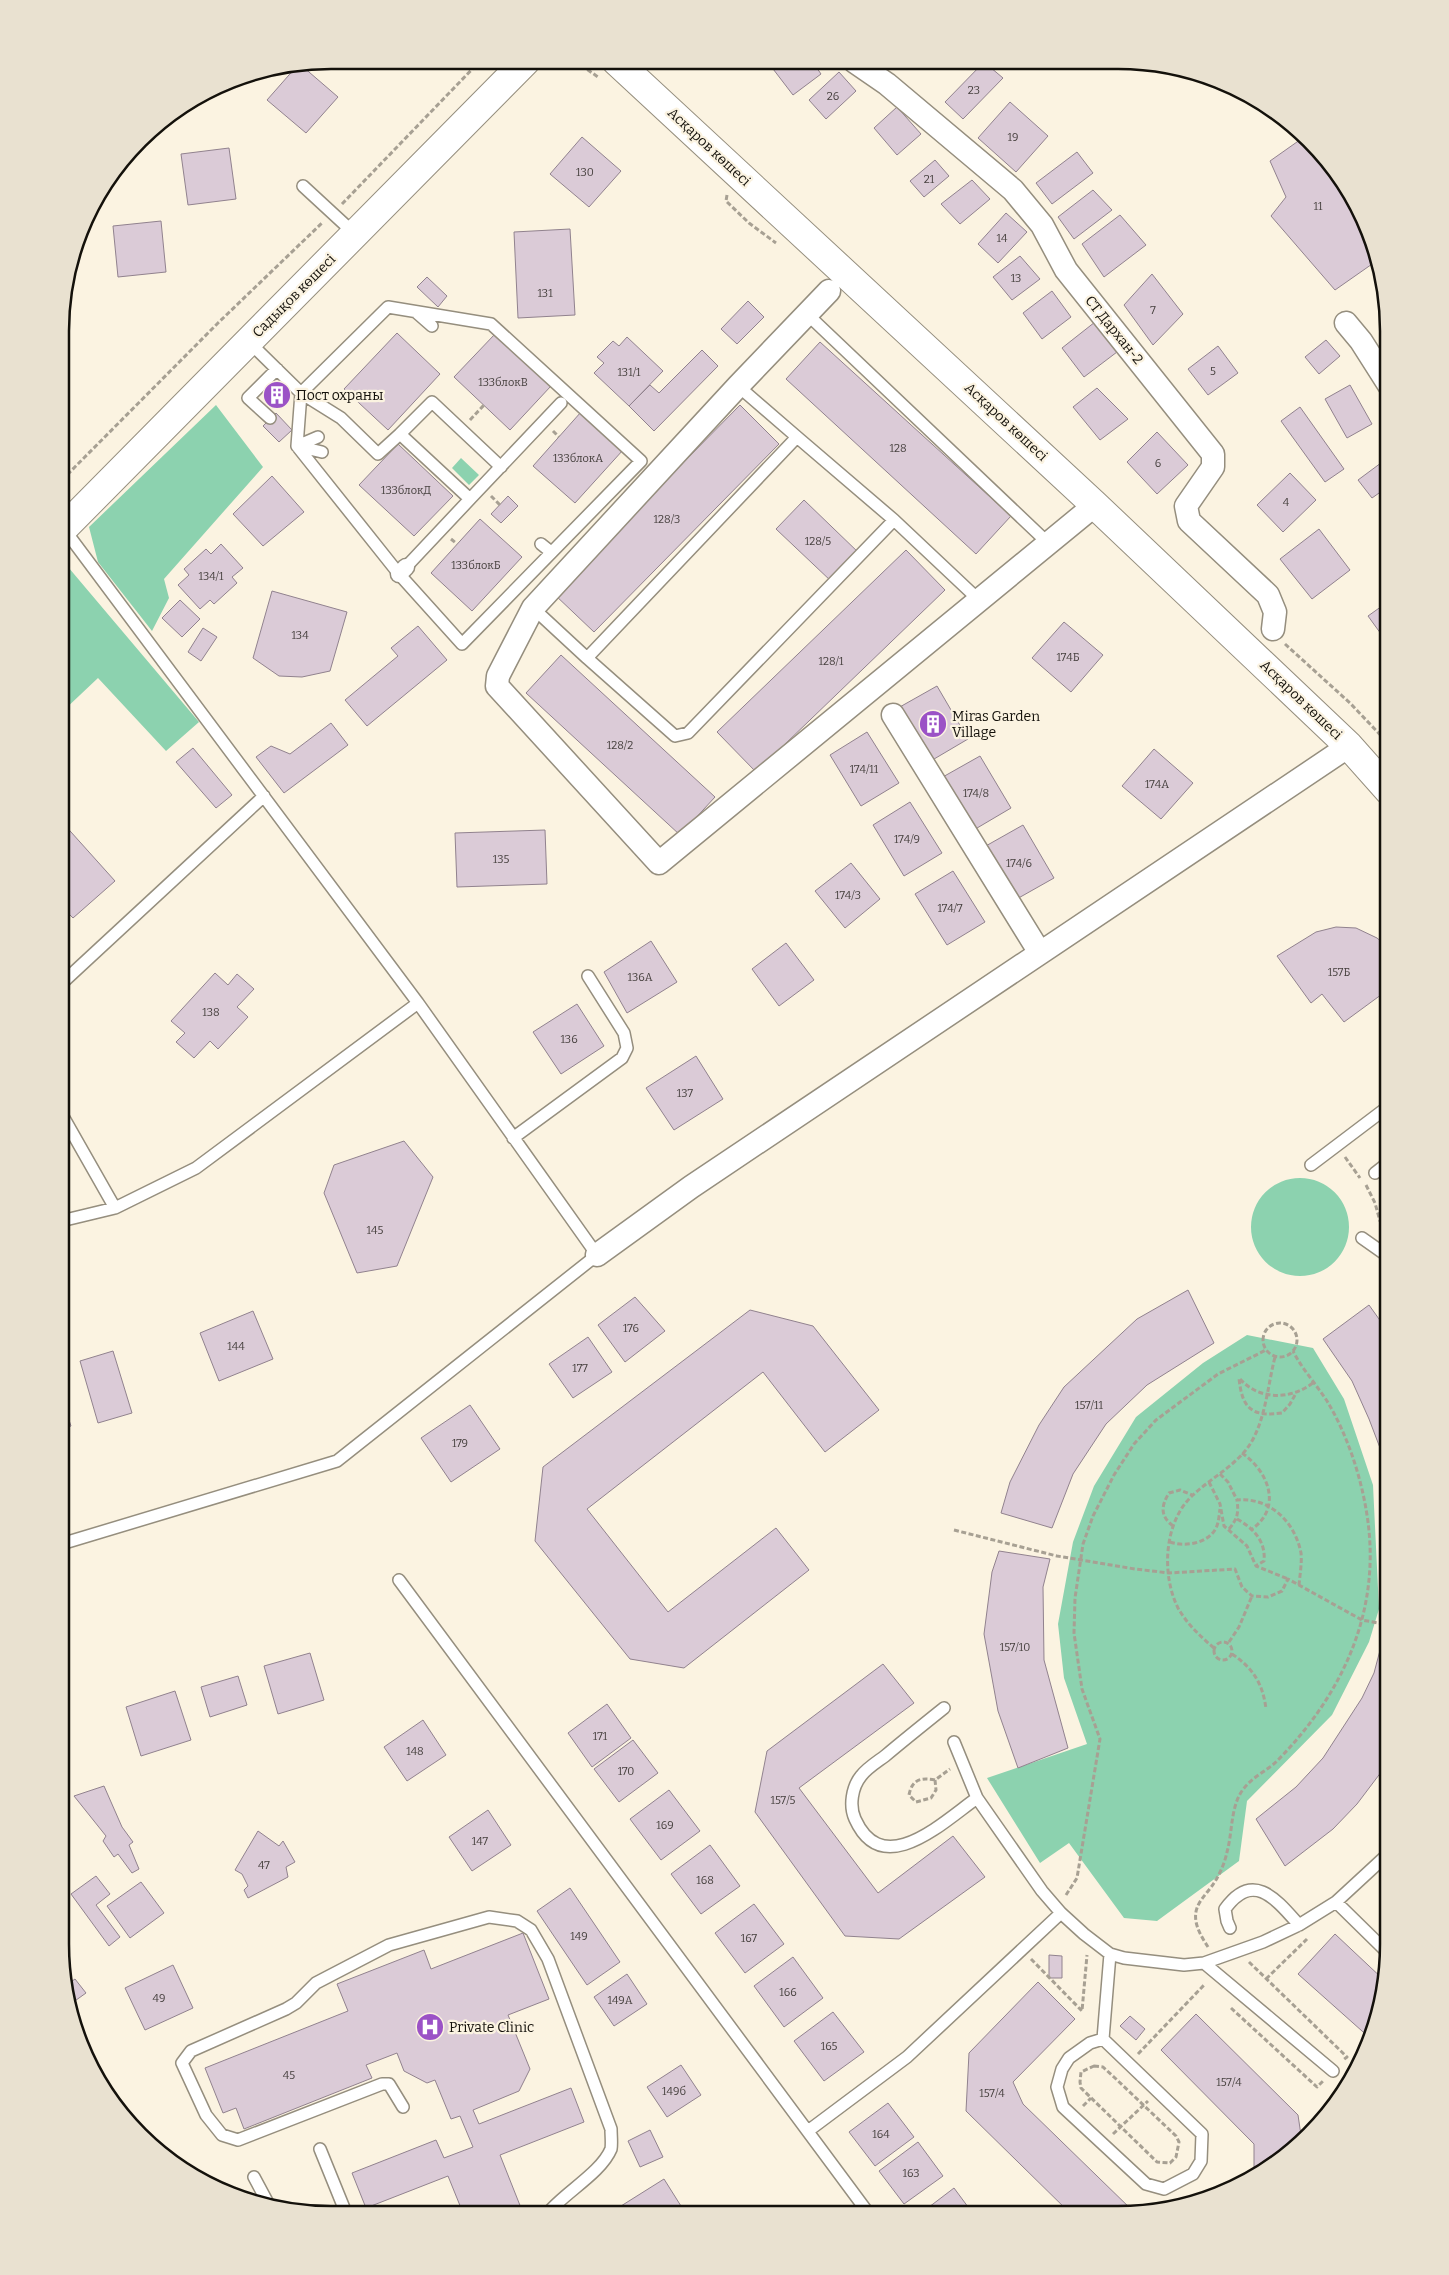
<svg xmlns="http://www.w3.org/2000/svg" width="1449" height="2275" viewBox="0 0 1449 2275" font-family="Bitter,serif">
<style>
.green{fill:#8cd2af}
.building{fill:#dbcbd7;stroke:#91828e}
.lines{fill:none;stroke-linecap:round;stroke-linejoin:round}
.service-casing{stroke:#958e7e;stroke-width:14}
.pedestrian-casing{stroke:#958e7e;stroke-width:19}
.minor-casing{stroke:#958e7e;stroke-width:25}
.tertiary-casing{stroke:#958e7e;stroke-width:30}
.path{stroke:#a7a093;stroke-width:3;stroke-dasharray:5 2.5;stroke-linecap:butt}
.service{stroke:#fff;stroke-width:11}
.pedestrian{stroke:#fff;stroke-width:16}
.minor{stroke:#fff;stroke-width:22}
.tertiary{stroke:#fff;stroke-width:28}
.labels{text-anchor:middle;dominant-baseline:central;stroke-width:4.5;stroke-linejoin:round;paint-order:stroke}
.number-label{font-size:11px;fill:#46403e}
.street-label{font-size:14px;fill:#14110b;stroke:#fbf3e1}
.poi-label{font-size:14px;fill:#14110b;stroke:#fbf3e1;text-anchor:start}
.rim{fill:none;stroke:#14110b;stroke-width:2.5}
</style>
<rect width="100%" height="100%" fill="#fbf3e1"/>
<path class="green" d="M216 405 263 467 164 579 169 598 152 631 98 562 89 527Z
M461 458 479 475 469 485 452 468Z
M63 561 199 722 166 751 98 678 62 712Z
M1251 1227a49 49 0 1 1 98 0a49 49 0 1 1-98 0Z
M1247 1335 1313 1348 1344 1399 1373 1485 1379 1609 1369 1642 1332 1715 1247 1801 1239 1861 1157 1921 1124 1918 1069 1843 1040 1863 987 1778 1087 1744 1064 1678 1058 1624 1073 1542 1094 1486 1136 1417 1203 1363Z"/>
<path class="building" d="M774 61H812L821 74 793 95 770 65Z
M984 62 1003 78 963 119 945 102Z
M302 66 338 97 306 133 267 100 296 67Z
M839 72 856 91 826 119 809 100Z
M1010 102 1048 136 1016 172 978 138Z
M897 107 921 134 897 155 874 128Z
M582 137 621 171 589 207 550 174Z
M1304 137 1333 166 1368 227 1375 262 1335 290 1271 216 1286 197 1270 161Z
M229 148 236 199 188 205 181 154Z
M1077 152 1093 173 1052 204 1036 183Z
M935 160 949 176 924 197 910 181Z
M972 180 990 199 960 224 941 204Z
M1093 190 1112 210 1074 239 1058 217Z
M1006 213 1027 232 998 263 978 244Z
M1120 215 1146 245 1104 277 1082 244Z
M161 221 166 272 118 277 113 226Z
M570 229 575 315 518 318 514 232Z
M1020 256 1040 279 1012 300 993 277Z
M1152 274 1183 314 1153 345 1124 305Z
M427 277 447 296 438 307 417 287Z
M1052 291 1071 317 1042 339 1023 313Z
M748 301 764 317 737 344 721 329Z
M1095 322 1117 352 1084 377 1062 348Z
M397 333 440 374 388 430 344 389Z
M495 334 551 386 510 430 454 377Z
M627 337 663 371 629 406 594 373 604 363 597 357 613 341 619 346Z
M1326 340 1340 356 1319 374 1305 357Z
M820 342 1011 516 976 554 786 379Z
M1218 346 1238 373 1208 395 1188 369Z
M702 350 718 366 654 431 629 406 650 385 659 393Z
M1350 385 1372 424 1347 438 1325 399Z
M1097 388 1128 419 1100 440 1073 407Z
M276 389 283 396 278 401 271 394Z
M740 405 779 444 594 632 554 594Z
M1300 407 1344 469 1325 482 1281 421Z
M581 412 623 450 575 503 533 466Z
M276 413 292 430 279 442 263 426Z
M1157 432 1188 465 1157 494 1127 462Z
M398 444 453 496 414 536 359 485Z
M1389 457V486L1372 498 1358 480Z
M1290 473 1316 500 1283 532 1257 505Z
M272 476 304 512 263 546 233 514Z
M508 496 518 506 501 523 491 514Z
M804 500 860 554 832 582 776 529Z
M480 519 522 557 472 611 431 573Z
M1319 529 1350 570 1312 599 1280 559Z
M221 544 243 568 232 577 237 583 214 604 210 600 200 609 178 585 189 575 184 569 206 549 211 554Z
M906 550 945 590 756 772 717 732Z
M272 591 347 612 330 671 302 677 279 676 253 658Z
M180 600 200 619 182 637 162 618Z
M1389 601V645L1368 616Z
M1064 622 1103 655 1071 692 1032 658Z
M418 626 447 660 367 726 345 700 398 656 391 648Z
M203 628 217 637 201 661 188 652Z
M561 655 715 797 680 835 526 693Z
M937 686 968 739 929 762 898 708Z
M331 723 348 745 284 793 256 757 271 746 290 754Z
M867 732 899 783 861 806 830 755Z
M193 748 232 795 216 808 176 762Z
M1154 749 1193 783 1161 819 1122 786Z
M980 756 1011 808 972 831 941 778Z
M910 802 942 853 904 876 873 825Z
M62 822 115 881 73 918 61 906Z
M1023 825 1054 878 1015 900 984 847Z
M545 830 547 884 457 887 455 833Z
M851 863 880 899 845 928 815 891Z
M953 871 985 922 947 945 915 894Z
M1336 927 1356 928 1377 938 1389 948V989L1344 1022 1322 994 1311 1003 1277 956 1316 932Z
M651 941 677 982 627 1013 604 972Z
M786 943 814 980 779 1006 752 969Z
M215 973 228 985 237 974 254 989 237 1007 248 1017 218 1049 210 1041 194 1058 176 1042 185 1033 171 1021Z
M577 1004 604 1046 561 1074 533 1032Z
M696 1056 723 1099 674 1130 646 1088Z
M404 1141 433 1177 397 1266 357 1273 324 1193 334 1165Z
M1188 1290 1214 1343 1147 1385 1106 1424 1073 1474 1052 1528 1001 1513 1010 1482 1039 1425 1064 1387 1137 1319Z
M635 1297 665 1331 625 1362 598 1325Z
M1369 1305 1389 1333V1479L1385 1461 1369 1419 1352 1381 1323 1339Z
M750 1310 813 1326 879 1410 825 1452 763 1372 587 1509 668 1612 776 1528 809 1570 684 1668 630 1659 535 1541 543 1467Z
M253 1311 273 1359 219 1381 200 1333Z
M588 1337 612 1372 573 1398 549 1364Z
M113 1351 132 1413 98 1423 80 1361Z
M61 1396 71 1426 61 1430Z
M470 1405 500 1449 451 1482 421 1438Z
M999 1551 1050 1559 1043 1587 1044 1660 1068 1748 1018 1768 998 1711 984 1634 992 1572Z
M1383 1639 1389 1641 1388 1763 1357 1804 1333 1829 1285 1866 1256 1819 1296 1787 1323 1758 1362 1698 1374 1673Z
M310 1653 324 1700 278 1714 264 1666Z
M883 1664 914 1703 799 1788 878 1893 953 1836 985 1877 899 1939 845 1936 755 1812 767 1751Z
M238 1676 247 1705 210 1717 201 1687Z
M175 1691 191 1740 141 1756 126 1707Z
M607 1704 631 1738 592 1767 568 1733Z
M423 1720 446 1755 407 1781 384 1747Z
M633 1740 658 1773 619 1802 594 1769Z
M104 1786 122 1827 133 1842 129 1845 139 1869 132 1873 118 1854 114 1857 103 1841 106 1836 74 1796Z
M669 1790 700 1831 661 1860 630 1819Z
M488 1810 511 1845 472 1871 449 1837Z
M258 1831 279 1846 283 1841 295 1862 286 1867 288 1877 248 1898 244 1890 248 1886 242 1874 235 1870Z
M710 1845 740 1886 701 1914 671 1874Z
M96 1876 110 1894 96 1905 120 1937 109 1946 71 1894Z
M141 1882 164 1913 130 1938 107 1906Z
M570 1888 620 1962 587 1985 537 1911Z
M754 1904 784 1944 745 1973 715 1933Z
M523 1933 549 1999 508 2015 530 2069 519 2091 473 2110 479 2124 571 2088 584 2122 500 2155 523 2213H463L448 2176 366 2208 352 2173 436 2140 444 2158 473 2147 460 2116 451 2119 435 2080 427 2083 404 2071 397 2053 366 2065 372 2078 244 2129 236 2108 223 2113 205 2068 348 2011 337 1984 424 1950 431 1969Z
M1335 1934 1385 1981 1375 2031 1371 2039 1298 1974Z
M1049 1955 1062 1956V1978H1049Z
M793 1957 823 1998 784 2027 754 1986Z
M173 1965 193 2008 145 2030 125 1988Z
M627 1974 647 2004 614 2026 594 1997Z
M75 1979 86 1993 72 2003 68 1984Z
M1038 1982 1075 2019 1013 2082 1023 2104 1134 2212 1118 2215H1072L966 2111 969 2053Z
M833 2012 864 2052 824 2081 794 2041Z
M1196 2014 1298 2115 1302 2142 1296 2148 1236 2186 1254 2167V2144L1161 2050Z
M1130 2016 1145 2029 1136 2040 1120 2026Z
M681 2065 701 2095 667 2117 647 2087Z
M888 2103 914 2137 875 2166 849 2132Z
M650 2130 663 2157 640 2167 628 2141Z
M918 2142 943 2176 904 2204 879 2171Z
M664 2179 686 2214H626L621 2206Z
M954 2188 974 2215 919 2214 933 2204Z
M582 2206 585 2214 566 2213Z"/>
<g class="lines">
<defs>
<path id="service" d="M303 186 355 234
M388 307 491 324 641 461 462 644 399 574 297 446 301 393Z
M416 312 432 326
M807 314 1048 543
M249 342 301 393 341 418 378 454 400 434 470 499 406 567
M738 386 797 437 587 658 675 736 688 733 894 520 980 601
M270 418 248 398 277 369
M400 434 432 402 501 467
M797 437 894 520
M297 446 322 452
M297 446 318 437
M470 499 561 403
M541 544 551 552
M533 608 587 658
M61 984 264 796
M61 1113 115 1208
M513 1138 622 1058 627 1048 624 1033 588 976
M1311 1165 1389 1106
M1375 1173 1389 1162
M61 1221 115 1208 196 1168 418 1003
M1362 1238 1389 1257
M61 1544 337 1461 597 1255 418 1003 64 529
M399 1580 869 2214
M944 1708C924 1724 904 1740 885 1756 877 1762 867 1768 861 1776 852 1787 849 1806 855 1819 883 1881 943 1822 977 1798
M954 1742 977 1798 1042 1891 1061 1913 1084 1934 1110 1954 1124 1958 1184 1965 1204 1963 1263 1942 1299 1925 1336 1902 1388 1854
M1336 1902 1388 1953
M1230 1928 1227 1921 1225 1909C1253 1870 1276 1899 1299 1925
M1204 1963 1333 2071
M1103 2039 1202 2134 1201 2161 1193 2174 1164 2189 1146 2184 1063 2107 1057 2087 1062 2069 1069 2058 1090 2043Z
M1103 2039 1110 1954
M403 2107 389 2084H382L238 2140 222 2135 206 2115 182 2063 191 2051 286 2009 296 2003 316 1983 389 1945 489 1917 517 1921 531 1930 548 1959 611 2129C611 2135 612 2144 611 2149 601 2173 564 2193 548 2213
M808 2131 907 2057 1061 1913
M320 2149 346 2213
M254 2177 269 2205"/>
<path id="pedestrian" d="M399 574 406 567"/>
<path id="minor" d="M855 62 887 84 1013 190 1042 225 1066 270 1213 454V467L1186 506 1189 521 1268 595 1275 612 1273 629
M829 291 738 386 533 608 498 676 497 686 659 863 1095 505
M1346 323 1361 341 1389 385
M893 715 1040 953
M597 1255 691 1187 1349 746"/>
<path id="tertiary" d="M616 61 1095 505 1349 746 1389 791
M62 530 526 61"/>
</defs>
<use href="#service" class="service-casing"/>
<use href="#pedestrian" class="pedestrian-casing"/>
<use href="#minor" class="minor-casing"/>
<use href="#tertiary" class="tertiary-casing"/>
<path class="path" d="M575 61 598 77
M727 195 726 201 749 223 776 243
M342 204 481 60
M470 420 484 405
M553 431 559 437
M62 480 218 323 323 222
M491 496 500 505
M451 539 457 544
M1285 644 1350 703 1389 744
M1345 1157 1360 1178
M1366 1185 1375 1203 1380 1221 1389 1229
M1263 1340a17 17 0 1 1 34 0a17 17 0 1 1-34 0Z
M1295 1395 1290 1404 1282 1413C1252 1417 1242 1409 1239 1378 1259 1401 1292 1400 1314 1382
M1242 1453C1268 1471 1283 1507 1252 1529
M1220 1474 1228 1482 1237 1500
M1209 1482 1220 1504 1224 1526 1247 1546 1256 1566 1288 1579
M1237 1519C1253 1528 1266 1541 1264 1561L1257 1565
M1173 1526C1160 1516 1161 1506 1169 1493L1180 1490 1192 1495
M1229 1529C1237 1519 1239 1514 1237 1500 1270 1497 1295 1522 1301 1553 1302 1563 1300 1574 1299 1585
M954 1530 1057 1556 1135 1569 1169 1573 1235 1569 1242 1587 1252 1596 1268 1597 1282 1591 1288 1579 1362 1620 1389 1625
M1170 1542C1184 1547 1208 1544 1216 1528 1219 1522 1219 1515 1220 1509
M1214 1651a9 9 0 1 1 18 0a9 9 0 1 1-18 0Z
M1229 1642 1239 1627 1252 1596
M1214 1648C1200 1636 1187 1624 1178 1608 1161 1574 1164 1521 1193 1495 1212 1477 1239 1464 1252 1441 1266 1416 1268 1384 1275 1357
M1232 1654C1253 1668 1263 1684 1266 1709
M935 1780 936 1790 931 1798 916 1802 909 1795C912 1780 920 1777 935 1780L950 1769
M1066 1895 1077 1878 1100 1739 1082 1689 1074 1633 1075 1598 1083 1544 1093 1516 1114 1475 1134 1444 1156 1420 1218 1374 1266 1350
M1208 1947C1201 1936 1192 1922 1197 1908 1200 1899 1209 1891 1214 1883 1220 1874 1225 1862 1227 1852 1233 1831 1230 1804 1245 1787 1254 1776 1268 1770 1277 1761 1343 1694 1382 1610 1367 1515 1361 1476 1347 1434 1327 1401 1316 1384 1302 1369 1293 1351
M1031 1959 1082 2011 1087 1955
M1249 1962 1347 2057 1343 2060
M1266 1979 1307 1939
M1231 2008 1317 2087 1323 2081
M1138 2054 1205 1984
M1094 2066 1103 2067 1115 2078 1176 2136 1179 2142 1176 2157 1170 2163 1157 2162 1081 2088 1080 2082 1081 2072Z
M1083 2106 1091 2098
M1113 2134 1148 2101"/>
<use href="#service" class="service"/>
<use href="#pedestrian" class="pedestrian"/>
<use href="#minor" class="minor"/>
<use href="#tertiary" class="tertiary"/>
</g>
<defs>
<symbol id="building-disc" viewBox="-11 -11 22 22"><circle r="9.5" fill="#9b52c6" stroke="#fbf3e1"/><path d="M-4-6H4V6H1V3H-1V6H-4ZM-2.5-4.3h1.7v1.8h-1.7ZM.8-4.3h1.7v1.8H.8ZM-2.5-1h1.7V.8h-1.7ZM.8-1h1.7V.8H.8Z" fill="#fff"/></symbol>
<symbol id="hospital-disc" viewBox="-11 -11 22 22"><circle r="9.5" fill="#9b52c6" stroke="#fbf3e1"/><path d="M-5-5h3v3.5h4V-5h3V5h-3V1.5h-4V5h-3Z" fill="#fff"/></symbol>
</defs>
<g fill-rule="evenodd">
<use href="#building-disc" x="261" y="379" width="32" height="32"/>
<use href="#building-disc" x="917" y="708" width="32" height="32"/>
<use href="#hospital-disc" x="414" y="2011" width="32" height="32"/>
</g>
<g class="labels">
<g class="number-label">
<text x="974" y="90">23</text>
<text x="833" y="96">26</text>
<text x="1013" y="137">19</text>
<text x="585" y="172">130</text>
<text x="929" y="179">21</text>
<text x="1318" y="206">11</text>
<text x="1002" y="238">14</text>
<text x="1016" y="278">13</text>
<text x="545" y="293">131</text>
<text x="1153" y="310">7</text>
<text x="1213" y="371">5</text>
<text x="629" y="372">131/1</text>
<text x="503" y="382">133блокВ</text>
<text x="898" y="448">128</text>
<text x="578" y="458">133блокА</text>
<text x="1158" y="463">6</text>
<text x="406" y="490">133блокД</text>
<text x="1286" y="502">4</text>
<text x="667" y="519">128/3</text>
<text x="818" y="541">128/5</text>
<text x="476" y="565">133блокБ</text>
<text x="211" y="576">134/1</text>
<text x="300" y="635">134</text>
<text x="1068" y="657">174Б</text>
<text x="831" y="661">128/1</text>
<text x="620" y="745">128/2</text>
<text x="864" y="769">174/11</text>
<text x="1157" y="784">174А</text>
<text x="976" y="793">174/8</text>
<text x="907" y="839">174/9</text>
<text x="501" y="859">135</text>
<text x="1019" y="863">174/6</text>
<text x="848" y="895">174/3</text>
<text x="950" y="908">174/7</text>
<text x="1339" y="972">157Б</text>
<text x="640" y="977">136А</text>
<text x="211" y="1012">138</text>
<text x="569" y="1039">136</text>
<text x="685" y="1093">137</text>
<text x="375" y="1230">145</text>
<text x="631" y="1328">176</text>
<text x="236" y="1346">144</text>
<text x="580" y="1368">177</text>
<text x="1089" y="1405">157/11</text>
<text x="460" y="1443">179</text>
<text x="1015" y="1647">157/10</text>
<text x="600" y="1736">171</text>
<text x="415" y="1751">148</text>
<text x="626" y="1771">170</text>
<text x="783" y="1800">157/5</text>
<text x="665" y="1825">169</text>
<text x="480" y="1841">147</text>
<text x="264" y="1865">47</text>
<text x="705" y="1880">168</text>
<text x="579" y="1936">149</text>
<text x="749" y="1938">167</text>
<text x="788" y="1992">166</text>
<text x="159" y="1998">49</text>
<text x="620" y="2000">149А</text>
<text x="829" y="2046">165</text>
<text x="289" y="2075">45</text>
<text x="1229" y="2082">157/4</text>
<text x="674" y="2091">149б</text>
<text x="992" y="2093">157/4</text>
<text x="881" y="2134">164</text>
<text x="911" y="2173">163</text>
</g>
<g class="street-label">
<text transform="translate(709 147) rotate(43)">Асқаров көшесі</text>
<text transform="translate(294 296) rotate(-45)">Садықов көшесі</text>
<text transform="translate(1114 330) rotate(51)">СТ Дархан-2</text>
<text transform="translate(1006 422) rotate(43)">Асқаров көшесі</text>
<text transform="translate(1301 700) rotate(44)">Асқаров көшесі</text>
</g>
<g class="poi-label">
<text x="296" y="395">Пост охраны</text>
<text x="952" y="716">Miras Garden<tspan x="952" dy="16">Village</tspan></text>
<text x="449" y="2027">Private Clinic</text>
</g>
</g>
<path d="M0 0H1449V2275H0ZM331 69H1118A262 262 0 0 1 1380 331V1944A262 262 0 0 1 1118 2206H331A262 262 0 0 1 69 1944V331A262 262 0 0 1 331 69Z" fill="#e9e1d0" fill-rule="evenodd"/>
<path class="rim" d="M331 69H1118A262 262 0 0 1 1380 331V1944A262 262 0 0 1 1118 2206H331A262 262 0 0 1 69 1944V331A262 262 0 0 1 331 69Z"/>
</svg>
